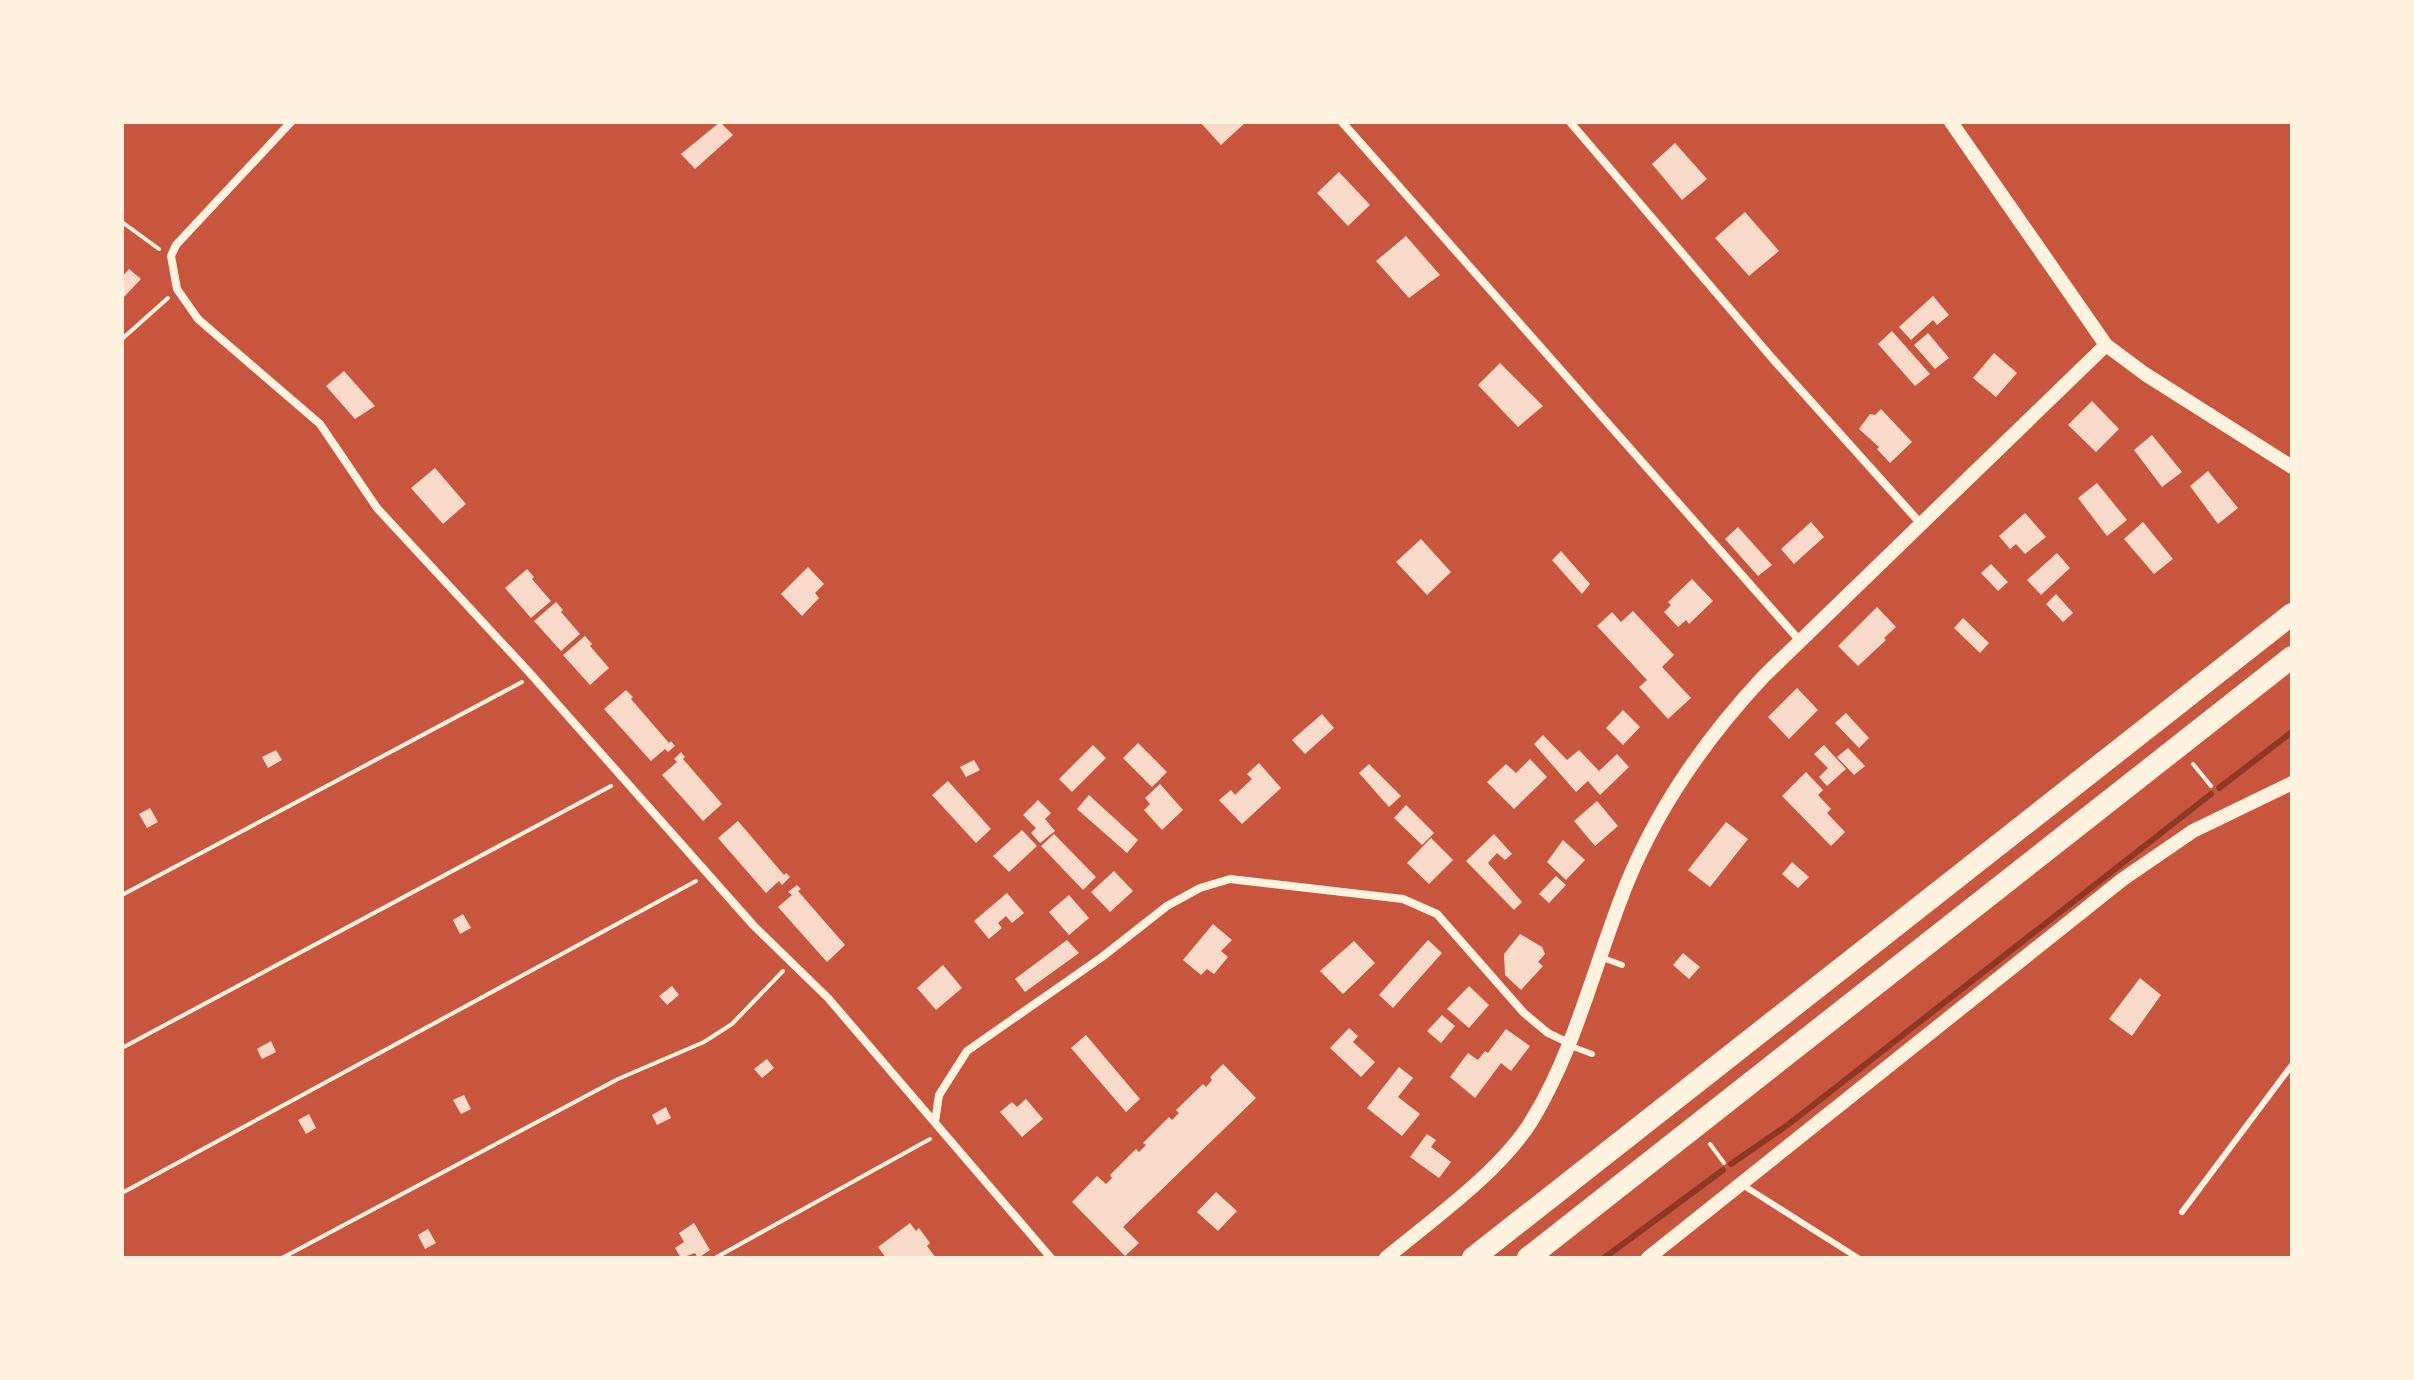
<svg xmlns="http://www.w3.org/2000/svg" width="2414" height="1380" viewBox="0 0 2414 1380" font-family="Lato,sans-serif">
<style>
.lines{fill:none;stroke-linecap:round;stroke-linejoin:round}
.stream{stroke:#8f3625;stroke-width:6}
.building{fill:#f7dbc8}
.path{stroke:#fff3e0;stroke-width:4}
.service{stroke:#fff3e0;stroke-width:6}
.minor{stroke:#fff3e0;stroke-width:8}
.tertiary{stroke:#fff3e0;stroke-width:14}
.motorway{stroke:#fff3e0;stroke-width:22}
</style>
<rect width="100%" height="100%" fill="#c8553d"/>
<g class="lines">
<path class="stream" d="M2219 788 2292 732
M1731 1164 1789 1124 2211 794
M1604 1258 1723 1170"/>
</g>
<path class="building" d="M720 122 733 135 695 169 681 154Z
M1200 122H1246L1221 145Z
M1675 143 1707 179 1682 200 1652 164Z
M1339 172 1370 205 1348 226 1317 193Z
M1745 212 1779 251 1749 276 1715 238Z
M1406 236 1440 275 1409 298 1376 261Z
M129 269 141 279 122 299V277Z
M1933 296 1949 315 1937 325 1933 320 1911 340 1899 327Z
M1892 331 1930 374 1915 386 1878 344Z
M1928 333 1949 358 1935 369 1914 345Z
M1994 353 2017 373 1996 397 1973 378Z
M1500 363 1543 406 1518 427 1478 385Z
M344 371 375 406 355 419 326 386Z
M2092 401 2119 429 2096 452 2068 425Z
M1881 409 1912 442 1890 463 1877 449 1879 447 1859 429 1870 414 1875 415Z
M2152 435 2182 472 2162 487 2134 450Z
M435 468 466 504 443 524 411 488Z
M2208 471 2238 508 2218 524 2190 486Z
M2097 483 2127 520 2107 536 2078 498Z
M2025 513 2046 537 2025 554 2016 544 2010 549 1999 536Z
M1811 522 1824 537 1794 564 1781 549Z
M2143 522 2173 559 2154 574 2124 539Z
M1738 527 1772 565 1758 576 1725 539Z
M1421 539 1451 572 1427 595 1396 562Z
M1561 551 1590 584 1582 594 1552 560Z
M2057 553 2070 568 2041 595 2027 580Z
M1991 564 2008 582 1998 591 1981 573Z
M808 567 824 584 815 593 819 598 802 616 781 594Z
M527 569 534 577 532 579 551 601 531 618 505 588Z
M1692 579 1713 601 1689 624 1686 620 1678 627 1664 612 1671 605 1668 602Z
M2056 594 2073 613 2063 622 2046 604Z
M556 602 563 610 561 612 580 634 561 651 534 621Z
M1877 607 1896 627 1884 638 1886 640 1858 666 1838 646Z
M1633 611 1674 655 1662 667 1691 698 1668 719 1639 687 1647 680 1597 626 1612 612 1621 622Z
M1963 618 1989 643 1980 653 1954 628Z
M585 636 592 644 590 646 609 668 590 685 563 655Z
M1797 688 1818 710 1789 739 1768 717Z
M626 690 633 697 631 699 669 743 671 741 675 746 668 752 665 749 651 761 604 709Z
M1623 710 1640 727 1623 745 1606 728Z
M1846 713 1869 738 1859 748 1835 723Z
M1322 714 1334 728 1305 754 1292 740Z
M1543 735 1567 760 1579 750 1599 771 1617 754 1629 767 1600 795 1588 781 1576 792 1534 744Z
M1138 743 1167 772 1152 787 1123 758Z
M1093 745 1106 758 1072 792 1059 779Z
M1824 745 1846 769 1827 786 1819 777 1828 768 1814 754Z
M1848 748 1865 766 1854 775 1837 757Z
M276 750 282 760 268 768 262 757Z
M681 752 685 757 683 759 722 804 703 821 662 775 677 762 674 759Z
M1530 759 1547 777 1514 809 1487 782 1506 764 1516 773Z
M974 760 980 770 966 777 960 767Z
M1259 763 1281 788 1242 824 1219 800 1231 790 1235 795 1252 779 1247 774Z
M1369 764 1401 796 1389 807 1359 773Z
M1806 772 1823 790 1818 795 1831 809 1827 813 1845 832 1831 846 1782 796Z
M948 781 991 829 976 843 932 795Z
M1160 784 1183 810 1162 830 1144 810 1150 804 1145 798Z
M1089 795 1138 840 1127 853 1077 809Z
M1038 800 1051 813 1045 819 1055 831 1040 843 1031 833 1036 828 1023 815Z
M1597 801 1618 826 1595 846 1574 821Z
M1406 805 1434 833 1422 845 1394 818Z
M150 808 158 822 147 828 139 814Z
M738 821 784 875 786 873 790 877 782 885 779 881 766 893 718 838Z
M1726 822 1748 839 1710 887 1688 870Z
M1022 830 1037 846 1009 872 993 856Z
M1054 834 1096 877 1083 890 1041 846Z
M1494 834 1512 854 1505 860 1497 853 1488 863 1522 902 1514 910 1466 861Z
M1431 838 1453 860 1429 884 1407 863Z
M1563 840 1585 860 1566 880 1547 862Z
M1792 862 1809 877 1798 888 1782 874Z
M1114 871 1133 891 1110 912 1091 892Z
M1556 876 1566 885 1549 903 1539 894Z
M797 885 801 889 798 891 845 945 827 962 778 907 792 895 788 892Z
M1007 893 1024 913 1012 923 1006 916 998 923 1002 928 989 939 974 921Z
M1069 895 1089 918 1069 935 1049 912Z
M463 914 471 928 460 934 453 920Z
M1213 924 1232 940 1221 951 1228 957 1214 974 1207 969 1201 975 1183 960Z
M1520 934 1542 947 1545 954 1538 962 1543 966 1521 990 1505 975 1504 954Z
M1067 940 1079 953 1025 992 1015 979Z
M1428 940 1442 953 1393 1008 1379 995Z
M1354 941 1375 963 1343 994 1320 971Z
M1683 953 1700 967 1689 979 1673 965Z
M943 965 962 988 936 1010 917 988Z
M2140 978 2161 995 2132 1036 2109 1019Z
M672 986 679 995 667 1005 659 996Z
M1469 986 1489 1005 1469 1028 1447 1009Z
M1442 1015 1455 1026 1441 1043 1427 1031Z
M1349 1028 1358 1036 1353 1042 1375 1062 1361 1077 1330 1048Z
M1506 1029 1530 1046 1511 1071 1501 1063 1475 1098 1450 1077 1468 1053 1478 1060 1485 1051 1488 1053Z
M1086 1035 1140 1099 1126 1112 1071 1048Z
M271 1041 276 1052 262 1059 257 1049Z
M767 1059 774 1068 762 1078 754 1069Z
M1223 1064 1256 1098 1123 1227 1139 1243 1125 1256 1072 1202 1097 1176 1106 1184 1112 1178 1110 1175 1136 1149 1139 1152 1146 1145 1143 1143 1169 1117 1172 1120 1179 1113 1176 1110 1203 1084 1206 1087 1212 1080 1210 1077Z
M1399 1067 1413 1078 1398 1097 1420 1114 1402 1136 1367 1108Z
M464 1095 471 1109 461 1114 453 1100Z
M1026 1099 1043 1119 1022 1137 1000 1112 1012 1102 1017 1107Z
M666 1107 671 1118 657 1125 652 1115Z
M309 1114 316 1128 306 1134 298 1120Z
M1427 1134 1436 1140 1431 1147 1451 1162 1439 1178 1410 1157Z
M1216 1192 1237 1211 1218 1231 1197 1212Z
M694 1223 710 1250 698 1258 695 1253 681 1258 675 1248 684 1242 679 1233Z
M910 1223 916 1231 919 1228 930 1243 927 1246 936 1258H886L878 1247Z
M428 1229 436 1243 425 1249 418 1235Z"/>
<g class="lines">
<path class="path" d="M122 222 159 249
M122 339 168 298
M2193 764 2211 786
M122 895 522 682
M122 1048 611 786
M1710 1144 1724 1163
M122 1193 696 881
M282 1258 618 1079 704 1042 732 1024 783 971
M715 1258 930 1139"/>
<path class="service" d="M1600 957 1622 965
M1568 1045 1592 1054
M1741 1184 1858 1258
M2182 1212 2292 1065"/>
<path class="minor" d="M291 122 176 245 171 256 177 289 198 319 320 424 377 508 528 671 754 926 828 998 1051 1258
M1342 122 1800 641
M1570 122 1772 358 1921 524
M935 1122 939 1095 967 1051 1102 957 1167 906 1200 888 1230 879 1403 899 1437 914 1524 1013 1548 1033 1569 1043"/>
<path class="tertiary" d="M1951 122 2106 345 2145 374 2292 467
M1386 1258C1433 1219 1501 1171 1532 1120 1576 1048 1595 962 1627 883 1659 805 1706 738 1764 676L2106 345
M1648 1258 2123 879 2193 831 2292 783"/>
<path class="motorway" d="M1473 1258 2292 614
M1528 1258 2292 657"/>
</g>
<rect width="2414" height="1380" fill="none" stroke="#fff3e0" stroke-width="248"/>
</svg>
